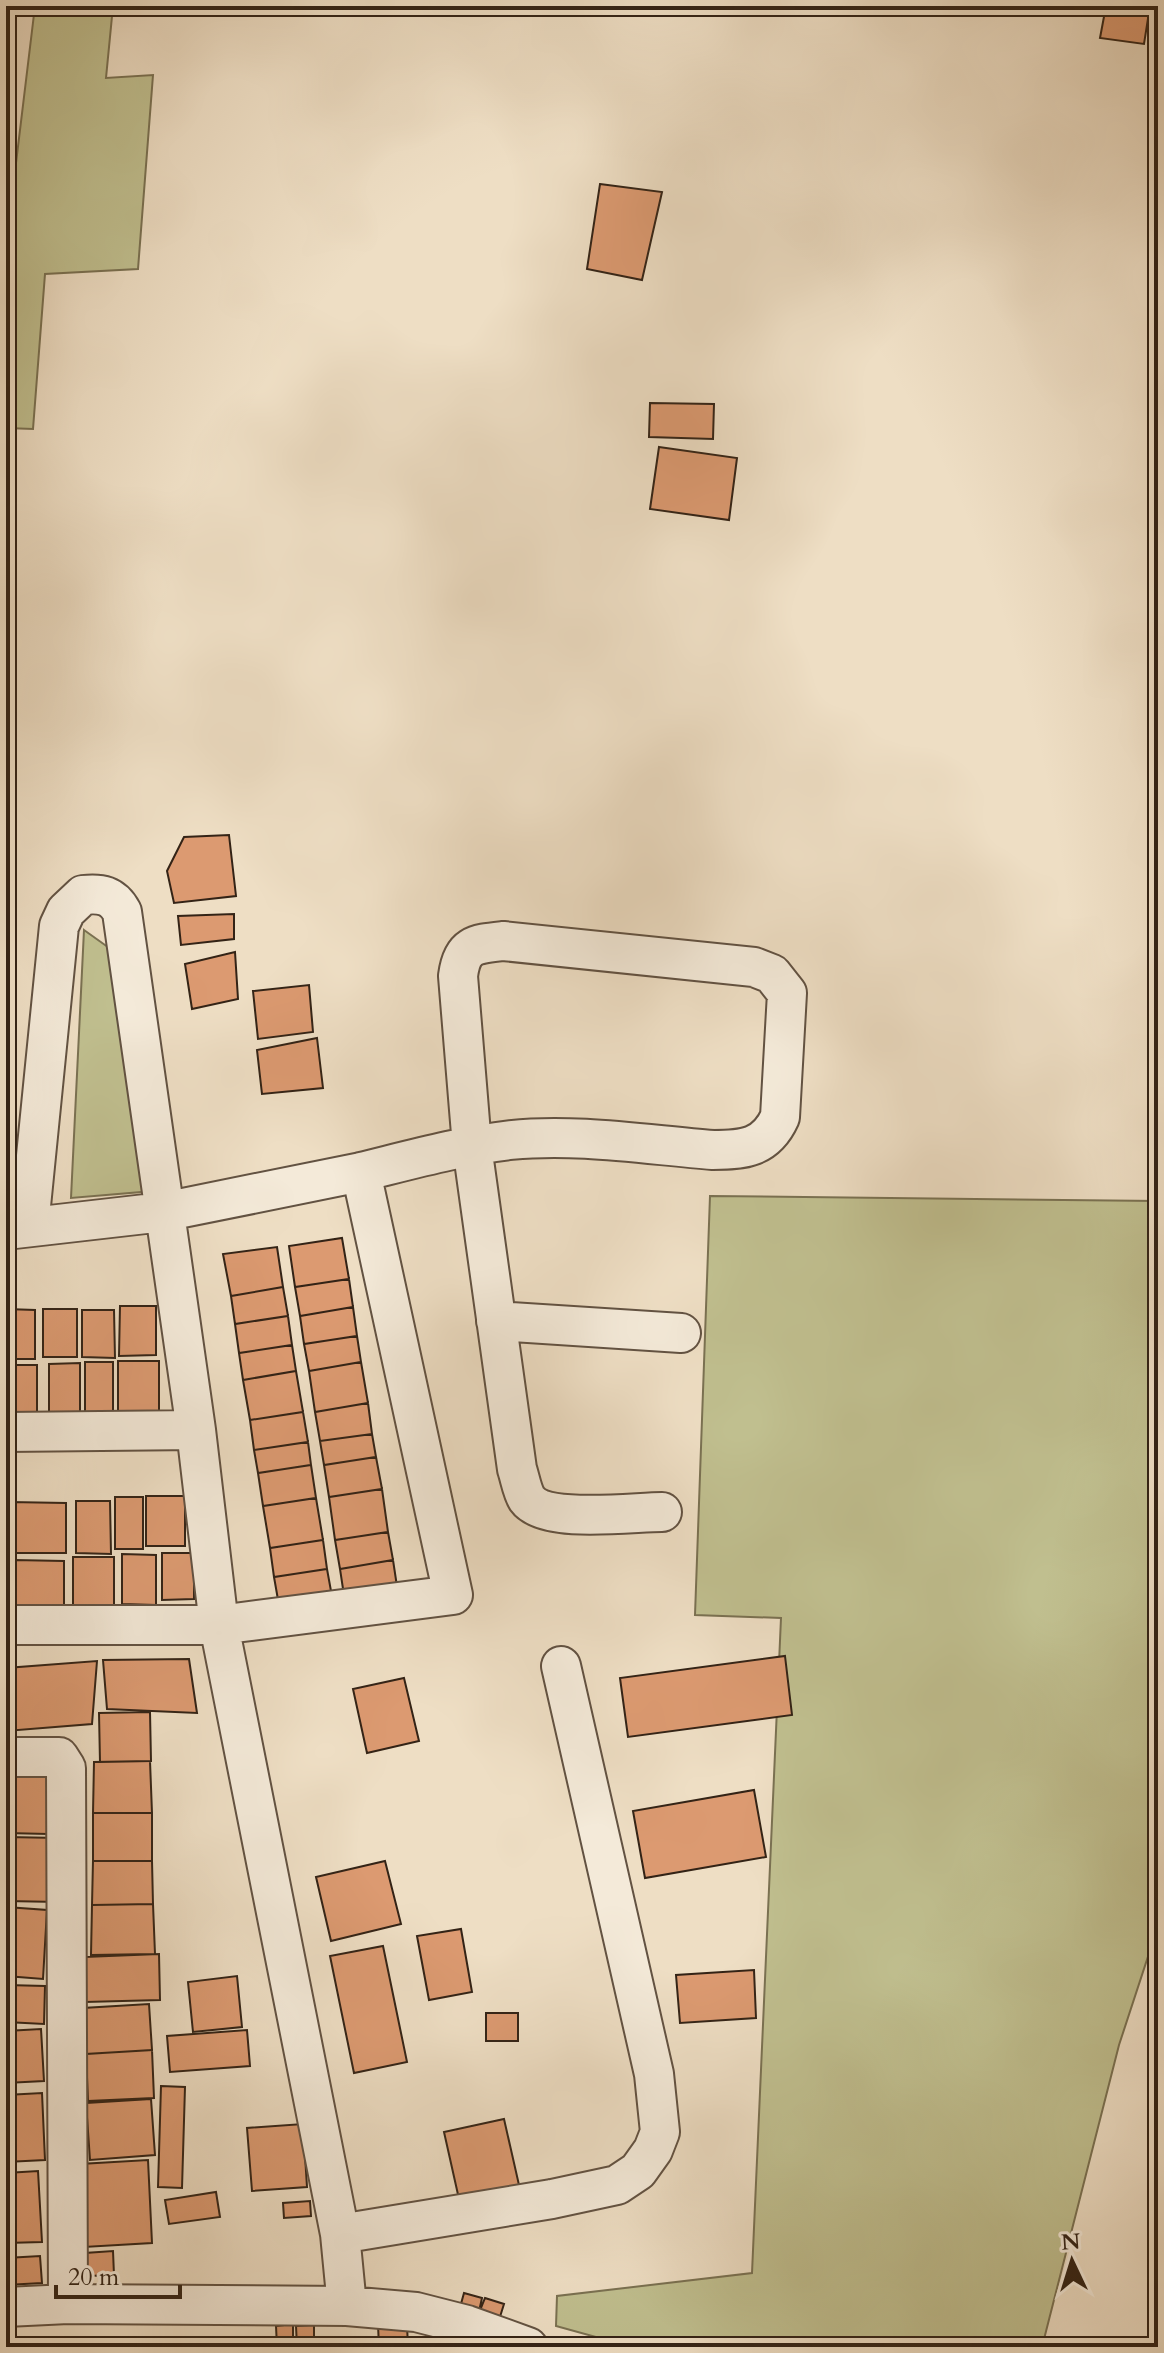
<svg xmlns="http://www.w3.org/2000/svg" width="1164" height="2353" viewBox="0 0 1164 2353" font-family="Cardo,serif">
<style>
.green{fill:#c0bf8f;stroke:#7a7152;stroke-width:2}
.building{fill:#dc9a71;stroke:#332316;stroke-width:2}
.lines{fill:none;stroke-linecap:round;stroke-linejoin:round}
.street-casing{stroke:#625242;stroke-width:42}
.street{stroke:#f4ead9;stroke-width:38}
</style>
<rect width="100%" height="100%" fill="#eedec4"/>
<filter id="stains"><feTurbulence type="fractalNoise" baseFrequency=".0025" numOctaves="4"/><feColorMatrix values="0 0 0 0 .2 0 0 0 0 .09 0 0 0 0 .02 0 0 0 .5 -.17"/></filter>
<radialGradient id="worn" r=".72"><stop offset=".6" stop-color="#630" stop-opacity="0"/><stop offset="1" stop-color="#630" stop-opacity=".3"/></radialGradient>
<path class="green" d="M35 6H113L106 78 153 75 138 269 45 274 33 429 6 428V164L16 163Z
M84 930 119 955 153 1191 71 1198Z
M710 1196 1158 1201V1505L1152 1541 1158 1561V1926L1119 2045 1042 2347H632L556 2326 557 2296 752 2273 781 1618 695 1615Z"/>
<path class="building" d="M1106 6H1150L1144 44 1100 38Z
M600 184 662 192 642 280 587 269Z
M650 403 714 404 713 439 649 437Z
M659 447 737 458 729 520 650 509Z
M6 831 11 832 6 923Z
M229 835 236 896 174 903 167 871 184 837Z
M234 914V939L181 945 178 916Z
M235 952 238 999 192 1009 185 964Z
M309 985 313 1032 258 1039 253 991Z
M317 1038 323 1088 262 1094 257 1050Z
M342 1238 349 1279 295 1287 289 1246Z
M277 1247 283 1287 231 1296 223 1254Z
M349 1279 353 1307 300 1316 295 1287Z
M283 1287 288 1316 235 1324 231 1296Z
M120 1306H156V1355L119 1356Z
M353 1307 357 1336 304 1344 300 1316Z
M6 1309 35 1310V1359H6Z
M43 1309H77V1357H43Z
M82 1310H114L115 1358 82 1357Z
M288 1316 292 1345 239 1353 235 1324Z
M357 1336 361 1362 309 1371 304 1344Z
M292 1345 296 1371 243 1380 239 1353Z
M118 1361H159V1414H118Z
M85 1362H113V1413H85Z
M361 1362 368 1403 315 1412 309 1371Z
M80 1363V1416H49V1364Z
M6 1365H37V1415H6Z
M296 1371 303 1412 250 1420 243 1380Z
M368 1403 372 1434 320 1441 315 1412Z
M303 1412 308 1442 254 1450 250 1420Z
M372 1434 376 1457 324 1465 320 1441Z
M308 1442 311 1465 258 1473 254 1450Z
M376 1457 382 1489 329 1497 324 1465Z
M311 1465 316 1498 263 1506 258 1473Z
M382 1489 388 1532 335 1540 329 1497Z
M146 1496H185V1546H146Z
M115 1497H143V1549H115Z
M316 1498 323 1540 270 1548 263 1506Z
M76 1501H110L111 1554 76 1553Z
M9 1502 66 1503V1553H9Z
M388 1532 393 1560 340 1569 335 1540Z
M323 1540 327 1569 274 1577 270 1548Z
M162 1553H194V1599L162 1600Z
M122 1554 156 1555V1605L122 1604Z
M73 1557H114V1606H73Z
M14 1560 64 1561V1610H14Z
M393 1560 398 1593 345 1602 340 1569Z
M6 1562H8V1611H6Z
M327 1569 333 1602 280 1611 274 1577Z
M785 1656 792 1715 628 1737 620 1678Z
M189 1659 197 1713 107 1709 103 1660Z
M97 1661 92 1724 6 1731V1668Z
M404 1678 419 1741 367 1753 353 1689Z
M150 1712 151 1761 100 1762 99 1713Z
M150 1761 152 1813H93L94 1762Z
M6 1770 51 1772 48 1834 6 1833Z
M754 1790 766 1857 645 1878 633 1811Z
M93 1813H152V1861H93Z
M6 1837 60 1838 59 1902 6 1901Z
M93 1861H152L153 1904 92 1905Z
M385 1861 401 1924 331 1941 316 1877Z
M153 1904 155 1954 91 1955 92 1905Z
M6 1907 47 1910 43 1979 6 1976Z
M461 1929 472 1992 429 2000 417 1936Z
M383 1946 407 2062 354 2073 330 1956Z
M159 1954 160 2000 85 2002 84 1957Z
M754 1970 756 2018 680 2023 676 1975Z
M237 1976 242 2027 193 2032 188 1982Z
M6 1985 45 1986 44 2024 6 2022Z
M149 2004 152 2050 86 2054 83 2008Z
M486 2013H518V2041H486Z
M41 2029 44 2081 6 2083V2031Z
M247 2030 250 2066 170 2072 167 2036Z
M152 2050 154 2098 88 2101 86 2054Z
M161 2086 185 2087 182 2188 158 2187Z
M42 2093 45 2160 6 2162V2095Z
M151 2099 155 2155 90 2160 86 2103Z
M504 2119 519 2185 459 2199 444 2132Z
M303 2124 307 2187 252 2191 247 2128Z
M148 2160 152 2243 84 2247 80 2164Z
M38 2171 42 2242 6 2243V2173Z
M216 2192 220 2217 169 2224 165 2200Z
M310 2201 311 2216 284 2218 283 2203Z
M113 2251 114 2275 87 2276 85 2253Z
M40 2256 42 2283 6 2285V2258Z
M464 2293 482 2298 478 2316 459 2311Z
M485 2298 504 2304 499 2320 479 2313Z
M293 2324V2347H277L276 2326Z
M314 2325V2347H297L296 2326Z
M378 2325H407L408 2347H379Z
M166 2342 203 2346V2347H165Z"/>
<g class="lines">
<defs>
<path id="street" d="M29 1226 59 926 66 911 83 895C101 893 113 895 122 912L196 1430 219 1625 340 2234 347 2306
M6 1230 163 1212 361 1172
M496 1321 681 1333
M6 1432 196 1430
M6 1625H219L453 1595 361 1172C410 1160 460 1146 511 1140 576 1133 648 1145 713 1150 744 1150 766 1148 780 1117L787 993 772 974 754 967 503 941C474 944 462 945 458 976L472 1146 517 1469C520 1478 522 1491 527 1499 545 1524 632 1512 662 1512
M6 1757H59L66 1768 68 2304
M340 2234 552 2199 617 2185 638 2171 653 2150 660 2132 654 2074 561 1666
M6 2307 68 2304 347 2306 416 2312 467 2325 528 2347"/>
</defs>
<use href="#street" class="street-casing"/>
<use href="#street" class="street"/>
</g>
<rect width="1164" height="2353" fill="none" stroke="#eedec4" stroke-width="32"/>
<rect x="8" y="8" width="1148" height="2337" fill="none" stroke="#332316" stroke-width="4"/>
<rect x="16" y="16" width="1132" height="2321" fill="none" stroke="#332316" stroke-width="2"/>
<g transform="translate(1072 2261) rotate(356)" stroke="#f4ead9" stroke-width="6" paint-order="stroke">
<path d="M0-6L14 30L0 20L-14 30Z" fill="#332316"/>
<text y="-12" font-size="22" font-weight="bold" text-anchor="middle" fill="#332316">N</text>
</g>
<path d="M56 2285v12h124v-12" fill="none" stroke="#332316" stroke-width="4"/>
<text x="68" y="2285" font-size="24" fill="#332316" stroke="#f4ead9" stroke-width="6" paint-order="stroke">20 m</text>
<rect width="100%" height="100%" filter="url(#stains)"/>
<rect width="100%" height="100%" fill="url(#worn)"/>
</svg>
